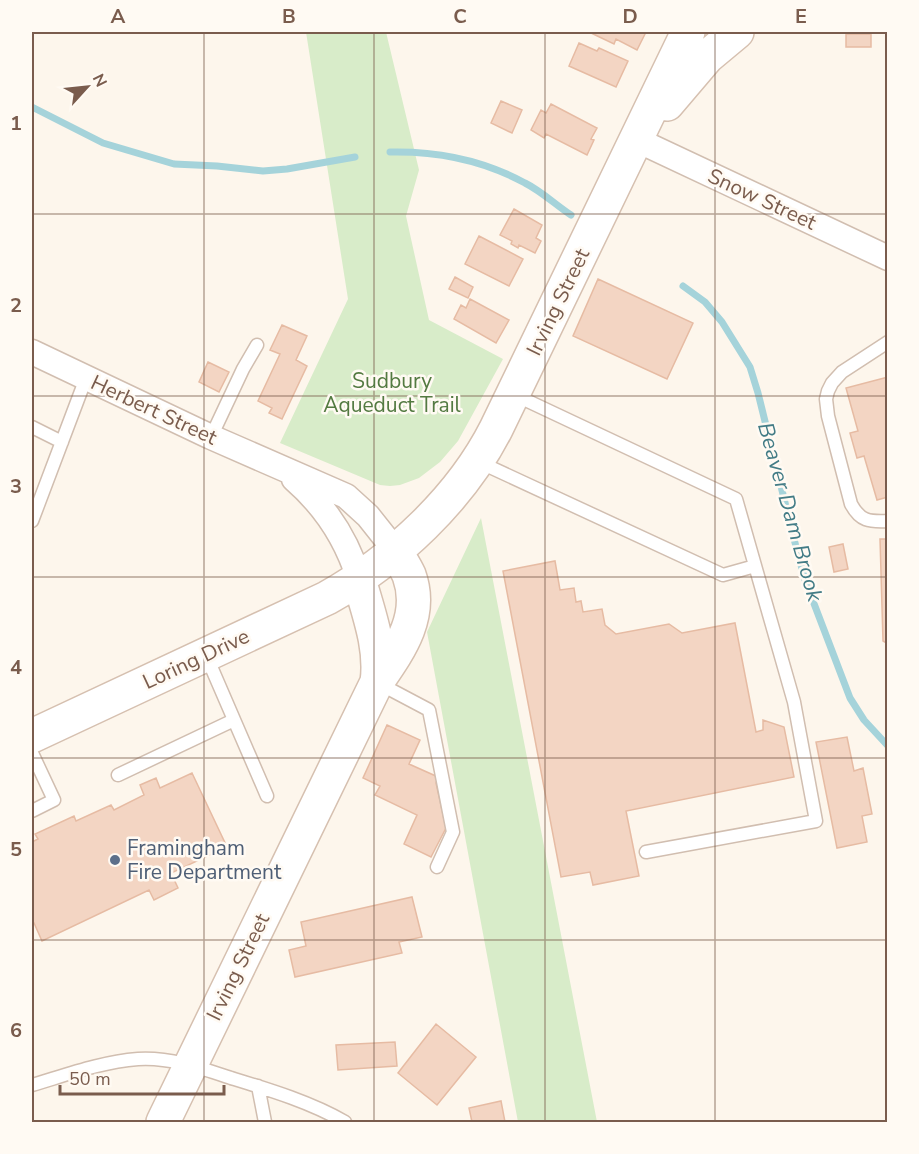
<svg xmlns="http://www.w3.org/2000/svg" width="919" height="1154" viewBox="0 0 919 1154" font-family="'Nunito Sans',sans-serif">
<style>
.green{fill:#d8ecc9}
.lines{fill:none;stroke-linecap:round;stroke-linejoin:round}
.stream{stroke:#a5d3da;stroke-width:7}
.building{fill:#f3d5c3;stroke:#e6bba3;stroke-width:1.5}
.lane-casing{stroke:#d1beb0;stroke-width:15}
.street-casing{stroke:#d1beb0;stroke-width:27}
.secondary-casing{stroke:#d6c0b0;stroke-width:36}
.lane{stroke:#fff;stroke-width:12}
.street{stroke:#fff;stroke-width:24}
.secondary{stroke:#fff;stroke-width:33}
.grid{fill:none;stroke:#7a5c4d;stroke-width:1.5;stroke-opacity:0.55}
.service-dot{fill:#5c6f8a;stroke:#fffaf3;stroke-width:2}
.labels{text-anchor:middle;dominant-baseline:central;stroke-width:5;stroke-linejoin:round;paint-order:stroke}
.street-label{font-size:21px;fill:#7a5c4d;stroke:#fffaf3}
.park-label{font-size:21px;fill:#537a41;stroke:#fffaf3}
.service-label{font-size:21px;fill:#4e5e75;stroke:#fffaf3;text-anchor:start}
.water-label{font-size:22px;font-style:italic;fill:#437c86;stroke:#fffaf3}
.neatline{fill:none;stroke:#7a5c4d;stroke-width:2}
.grid-label{font-size:20px;text-anchor:middle;font-weight:bold;fill:#7a5c4d}
</style>
<rect width="100%" height="100%" fill="#fdf6ec"/>
<path class="green" d="M306 32H386L419 170 406 216 429 320 503 359 458 441 440 462 419 478 400 485 390 486 380 485 280 443 348 299Z
M481 518 597 1122H518L427 632Z"/>
<g class="lines">
<path class="stream" d="M32 107 103 143 174 164 217 166 263 171 287 169 355 157
M390 152C437 151 483 160 525 183 541 191 556 205 571 215
M683 286 705 302 722 322 750 367 758 393 794 539 805 580 850 698 864 720 888 746"/>
</g>
<path class="building" d="M589 32H646L637 50 616 39 614 44Z
M846 34H871V47H846Z
M579 43 597 51 599 48 628 61 616 87 569 66Z
M501 101 522 110 512 133 491 123Z
M551 104 597 128 591 139 594 140 587 155 546 134 544 138 531 130 541 110 546 113Z
M514 209 542 225 536 238 541 241 535 253 519 245 518 248 511 244 512 241 500 235Z
M479 236 523 259 509 286 465 264Z
M455 277 473 287 468 298 449 289Z
M598 279 693 323 667 379 573 336Z
M470 299 509 320 496 343 454 319 461 305 466 308Z
M282 325 307 336 296 360 307 366 282 419 269 413 272 408 258 401 280 354 270 350Z
M208 362 229 372 219 392 199 382Z
M888 377V497L877 500 864 456 857 458 850 433 858 431 846 388Z
M880 539H888V644L883 641Z
M843 544 848 569 834 572 829 547Z
M555 561 560 590 574 588 576 602 581 601 583 612 602 609 605 625 616 634 669 624 682 633 735 623 756 732 763 730V720L784 727 794 777 626 811 639 876 593 885 590 872 561 877 503 571Z
M387 725 420 740 409 764 438 777 436 783 446 828 431 857 404 844 417 815 375 795 380 786 363 778Z
M847 737 854 771 863 768 872 814 862 816 867 842 837 848 816 742Z
M192 773 227 847 171 873 178 888 154 900 149 890 42 941 34 923 32 924V842L38 839 35 834 74 816 76 821 111 805 114 810 144 795 140 785 156 778 160 788Z
M412 897 422 937 399 942 402 953 295 977 289 950 306 946 301 922Z
M436 1024 476 1057 437 1105 398 1073Z
M395 1042 397 1066 338 1070 336 1045Z
M501 1101 505 1122H472L469 1108Z"/>
<g class="lines">
<defs>
<path id="lane" d="M888 342 842 372 832 383 828 391 826 399 828 416 851 504C860 521 869 522 888 521
M515 395 736 499 794 702 816 821 646 852
M32 427 62 442
M211 437 243 369 257 345
M479 462 723 575 755 566
M32 521 86 378
M206 655 267 796
M378 683 429 710 453 832 437 867
M32 753 54 800 32 811
M118 775 234 720
M32 1085C66 1075 101 1062 138 1059 170 1057 201 1068 231 1078 270 1090 310 1102 345 1122
M258 1086 265 1122"/>
<path id="street" d="M637 140 888 258
M32 352 211 437 346 496 368 516 395 550
M294 479C325 506 347 540 359 579"/>
<path id="secondary" d="M667 104 707 57 737 32
M359 579C368 612 382 647 377 682
M32 736 327 598C395 560 461 498 496 429L688 32
M163 1122 377 682C399 650 424 616 409 575 405 566 399 558 395 550"/>
</defs>
<use href="#lane" class="lane-casing"/>
<use href="#street" class="street-casing"/>
<use href="#secondary" class="secondary-casing"/>
<use href="#lane" class="lane"/>
<use href="#street" class="street"/>
<use href="#secondary" class="secondary"/>
</g>
<path class="grid" d="M204 32V1122M374 32V1122M545 32V1122M715 32V1122M32 214H888M32 396H888M32 577H888M32 758H888M32 940H888"/>
<circle class="service-dot" cx="115" cy="860" r="6"/>
<g class="labels">
<g class="street-label">
<text transform="translate(762 199) rotate(25)">Snow Street</text>
<text transform="translate(558 302) rotate(-64)">Irving Street</text>
<text transform="translate(154 410) rotate(25)">Herbert Street</text>
<text transform="translate(196 659) rotate(-25)">Loring Drive</text>
<text transform="translate(238 967) rotate(-64)">Irving Street</text>
</g>
<g class="park-label">
<text x="392" y="381">Sudbury<tspan x="392" dy="24">Aqueduct Trail</tspan></text>
</g>
<g class="service-label">
<text x="127" y="848">Framingham<tspan x="127" dy="24">Fire Department</tspan></text>
</g>
<g class="water-label">
<text transform="translate(790 512) rotate(74)">Beaver Dam Brook</text>
</g>
</g>
<rect width="919" height="1154" fill="none" stroke="#fffaf3" stroke-width="66"/>
<g transform="translate(87 87) rotate(63)" stroke="#fffaf3" stroke-width="4.5" paint-order="stroke">
<path d="M0-4.5L10 22L0 15L-10 22Z" fill="#7a5c4d"/>
<text y="-9" font-size="16" font-weight="bold" text-anchor="middle" fill="#7a5c4d">N</text>
</g>
<path d="M60 1085v9h164v-9" fill="none" stroke="#7a5c4d" stroke-width="3"/>
<text x="69" y="1085" font-size="18" fill="#7a5c4d" stroke="#fffaf3" stroke-width="4.5" paint-order="stroke">50 m</text>
<rect x="33" y="33" width="853" height="1088" class="neatline"/>
<g class="grid-label">
<text x="118" y="23">A</text>
<text x="289" y="23">B</text>
<text x="460" y="23">C</text>
<text x="630" y="23">D</text>
<text x="801" y="23">E</text>
<text x="16" y="130">1</text>
<text x="16" y="312">2</text>
<text x="16" y="493">3</text>
<text x="16" y="674">4</text>
<text x="16" y="856">5</text>
<text x="16" y="1037">6</text>
</g>
</svg>
